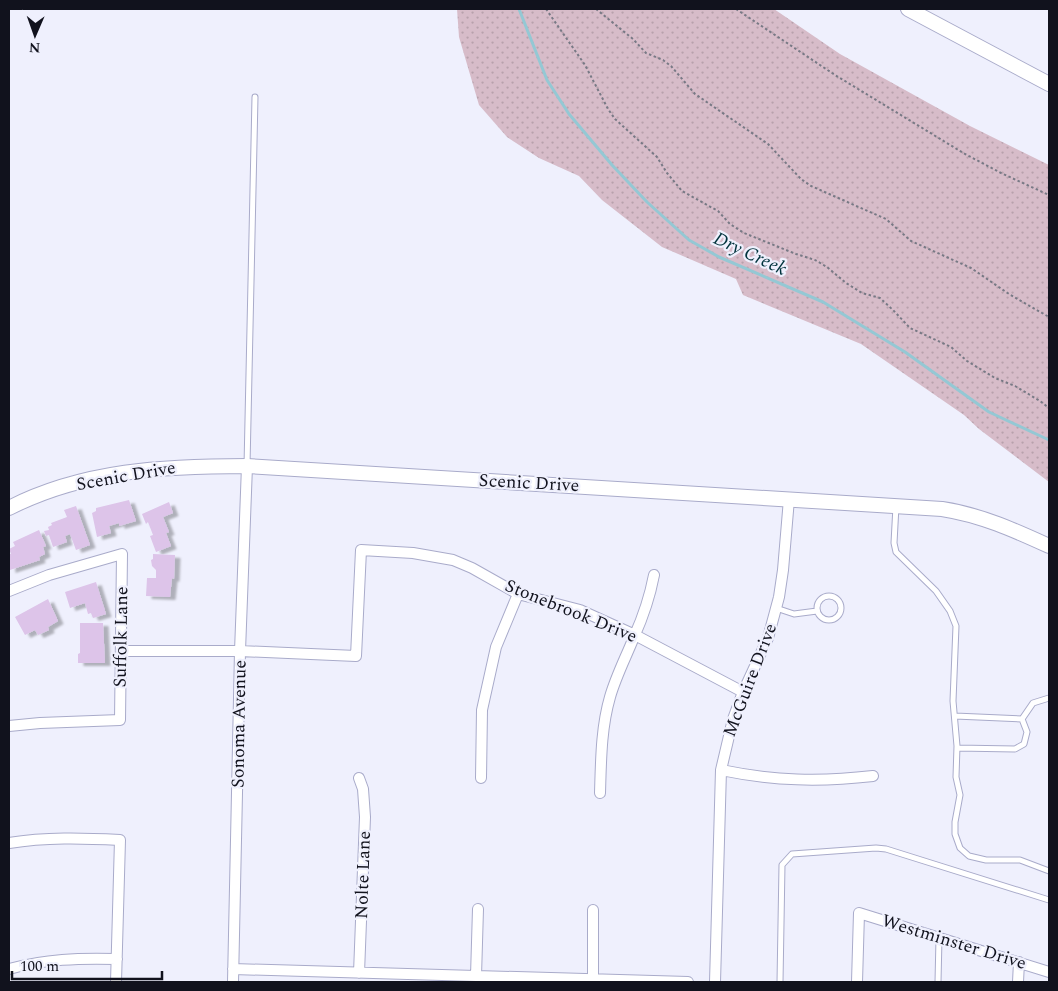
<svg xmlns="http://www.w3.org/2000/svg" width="1058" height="991" viewBox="0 0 1058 991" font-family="Spectral,serif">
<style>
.grass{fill:url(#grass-dots)}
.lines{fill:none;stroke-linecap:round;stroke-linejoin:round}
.stream{stroke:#94c8d4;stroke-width:3}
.building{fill:#ddc4e9;filter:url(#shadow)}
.lane-casing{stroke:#a9abca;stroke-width:7}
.street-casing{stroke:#a9abca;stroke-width:12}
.secondary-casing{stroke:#a9abca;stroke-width:16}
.path{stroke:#787985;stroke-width:2;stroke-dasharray:2.5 2.5;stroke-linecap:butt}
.lane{stroke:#fff;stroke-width:5}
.street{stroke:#fff;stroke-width:10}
.secondary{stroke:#fff;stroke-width:14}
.labels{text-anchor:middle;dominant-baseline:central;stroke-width:4.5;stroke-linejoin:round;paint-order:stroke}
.street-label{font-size:18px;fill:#11121d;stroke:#eff0fd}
.water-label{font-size:19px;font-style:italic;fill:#00333c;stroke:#eff0fd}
</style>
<defs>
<pattern id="grass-dots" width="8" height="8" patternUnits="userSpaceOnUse" patternTransform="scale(1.25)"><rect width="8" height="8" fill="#d7bcc9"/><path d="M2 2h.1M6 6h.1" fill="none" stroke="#b8a1ac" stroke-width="1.8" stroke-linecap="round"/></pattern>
<filter id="shadow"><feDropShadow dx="5.5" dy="3" stdDeviation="1" flood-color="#0004"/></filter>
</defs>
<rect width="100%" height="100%" fill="#eff0fd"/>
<path class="grass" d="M457 9H774L840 54 970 126 1049 165V482L979 429 964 415 861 344 743 295 736 279 662 247 602 200 579 176 539 158 507 137 479 105 459 37Z"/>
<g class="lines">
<path class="stream" d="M519 9 547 80 569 114 612 165 647 202 689 240 719 257 823 302 905 352 989 412 1049 440"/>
</g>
<path class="building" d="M129 500 136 521 119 526V523L109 526 111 533 97 537 92 513 96 511V508Z
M169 502 173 513 163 517 169 532 166 533 171 546 156 552 150 536 153 535 148 522 146 524 142 514Z
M76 506 90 545 76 550 70 534 65 536 67 542 53 547 49 535 46 536 44 531 49 530 48 527 52 525 51 523 67 517 64 510Z
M39 530 46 546 43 547 45 554 39 557 40 560 10 570 9 554H11L9 549 15 546 13 542Z
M153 554 175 555 174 579 172 578 170 597 146 596 147 578H156V570L152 566 151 560 153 559Z
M96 582 106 614 93 618 91 613 88 614 85 603 70 608 65 592Z
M48 599 58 621 48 627 49 630 38 635 35 630 25 635 15 617Z
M80 623H103L105 663H78V654L80 653Z"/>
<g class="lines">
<defs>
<path id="lane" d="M247 466 255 97
M896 506 894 543 896 552 936 591 950 611 956 626 953 701 957 746 956 777 960 795 955 822V834L960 848 969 856 986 860H1020L1049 871
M817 608a12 12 0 1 1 24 0a12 12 0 1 1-24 0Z
M776 608 794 614 817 611
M955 716 1022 719
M957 748 1015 749 1024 744 1027 732 1022 719 1033 703 1049 698
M780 982 782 865 792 854 876 848 886 849 1049 900
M938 982 939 938"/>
<path id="street" d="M9 591 49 575 122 554 120 720 40 723 9 726
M121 651H240L356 656 361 550 413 553 453 560 472 568 518 594 580 610 635 635 743 692
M721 770C774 781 820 782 873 776
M481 778 482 710 496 647 518 594
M600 793C601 761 601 728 610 697 616 676 626 657 634 637 643 617 650 596 654 575
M9 843C46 837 82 838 120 840L116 982
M9 969C46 959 78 958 117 959
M233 969 688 982
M359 973 365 817 363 789 359 778
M476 976 478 909
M593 980V910
M233 982 240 651 247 466
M715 982 721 770 733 719 743 692 768 638 779 597 783 570 789 499
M857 982 859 913 1049 972
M1018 982 1019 962"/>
<path id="secondary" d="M908 9 1049 84
M9 508C83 470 165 466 247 466L942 509C981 515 1014 530 1049 546"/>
</defs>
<use href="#lane" class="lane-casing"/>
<use href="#street" class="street-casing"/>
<use href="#secondary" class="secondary-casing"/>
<path class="path" d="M546 9 585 65 608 109 615 119 657 157 667 173 682 191 718 211 730 224 744 233 796 254 815 260 827 267 846 283 862 293 880 298 893 310 910 328 951 347 967 361 995 378 1015 386 1040 401 1049 408
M596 9 633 39 646 53 663 60 671 66 695 94 768 144 801 179 811 186 886 219 911 241 971 268 1009 294 1049 317
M736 9 835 75 965 154 1001 173 1049 195"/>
<use href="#lane" class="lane"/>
<use href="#street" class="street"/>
<use href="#secondary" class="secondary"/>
</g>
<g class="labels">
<g class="street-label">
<text transform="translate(126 476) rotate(-10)">Scenic Drive</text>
<text transform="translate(529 483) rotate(3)">Scenic Drive</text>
<text transform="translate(571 611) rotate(22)">Stonebrook Drive</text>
<text transform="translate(121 637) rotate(-89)">Suffolk Lane</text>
<text transform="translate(750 680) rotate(-69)">McGuire Drive</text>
<text transform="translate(239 724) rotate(-89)">Sonoma Avenue</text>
<text transform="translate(363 875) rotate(-88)">Nolte Lane</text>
<text transform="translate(954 942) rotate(17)">Westminster Drive</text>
</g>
<g class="water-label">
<text transform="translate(750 254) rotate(25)">Dry Creek</text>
</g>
</g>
<rect width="1058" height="991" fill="none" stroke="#11121d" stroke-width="20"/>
<g transform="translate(35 35) rotate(182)" stroke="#eff0fd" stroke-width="4" paint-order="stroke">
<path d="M0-4L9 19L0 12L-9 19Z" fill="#11121d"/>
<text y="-8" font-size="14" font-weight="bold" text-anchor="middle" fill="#11121d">N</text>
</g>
<path d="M12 971v8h150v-8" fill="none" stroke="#11121d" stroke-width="2.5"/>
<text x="20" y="971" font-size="15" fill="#11121d" stroke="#eff0fd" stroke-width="4" paint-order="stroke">100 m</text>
</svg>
